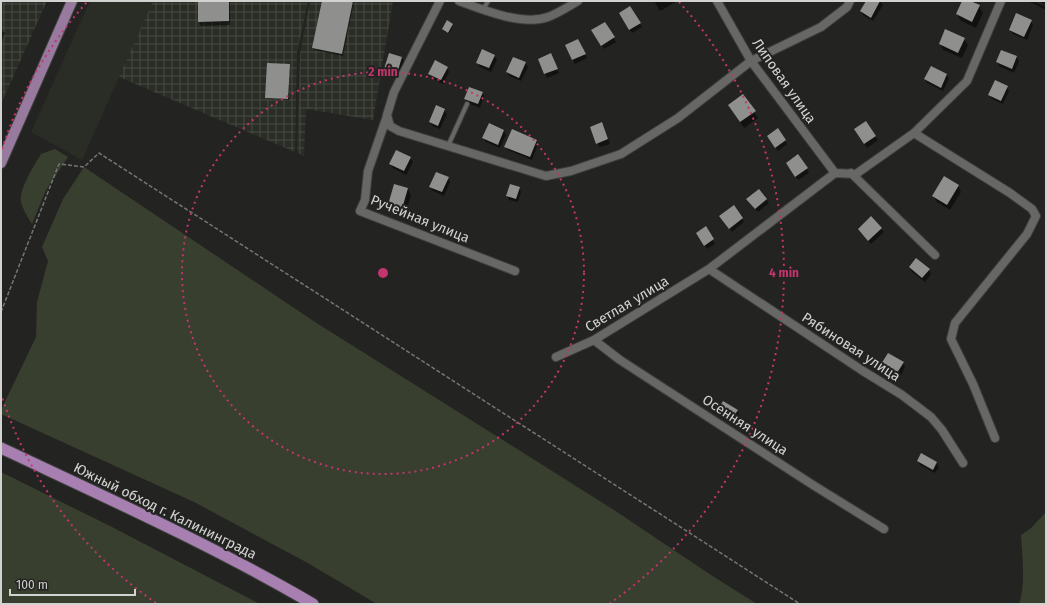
<svg xmlns="http://www.w3.org/2000/svg" width="1047" height="605" viewBox="0 0 1047 605" font-family="'Fira Sans',sans-serif">
<style>
.built{fill:#2a2d25}
.industrial{fill:url(#industrial-grid)}
.green{fill:#393f2e}
.shadow{fill:#0007}
.building{fill:#8f908d}
.lines{fill:none;stroke-linecap:round;stroke-linejoin:round}
.service-casing{stroke:#3f403e;stroke-width:6}
.minor-casing{stroke:#3f403e;stroke-width:10}
.primary-casing{stroke:#3f403e;stroke-width:12}
.trunk-casing{stroke:#3f403e;stroke-width:13}
.path{stroke:#767674;stroke-width:1.5;stroke-dasharray:4 2;stroke-linecap:butt}
.service{stroke:#676865;stroke-width:4}
.minor{stroke:#676865;stroke-width:8}
.primary{stroke:#977a9e;stroke-width:10}
.trunk{stroke:#a780b1;stroke-width:11}
.ring{fill:none;stroke:#c4346d;stroke-width:2;stroke-dasharray:2 4}
.labels{text-anchor:middle;dominant-baseline:central;stroke-width:4;stroke-linejoin:round;paint-order:stroke}
.street-label{font-size:14px;fill:#d2d2d1;stroke:#232321}
.centre{fill:#c4346d;stroke:#232321;stroke-width:2}
.ring-label{font-size:12px;text-anchor:middle;font-weight:bold;fill:#c4346d;stroke:#232321;stroke-width:4;stroke-linejoin:round;paint-order:stroke}
</style>
<defs>
<pattern id="industrial-grid" width="8" height="8" patternUnits="userSpaceOnUse"><rect width="8" height="8" fill="#2a2d25"/><path d="M0 4h8M4 0v8" fill="none" stroke="#484b44"/></pattern>
</defs>
<rect width="100%" height="100%" fill="#232321"/>
<path class="built" d="M90 1H153L82 160 31 132Z"/>
<path class="industrial" d="M1 1H47L1 104Z
M153 1H308L297 53 295 152 119 77Z
M310 1H393L373 120 306 109 304 156 297 153 300 54Z"/>
<path class="green" d="M55 149 68 157 46 190 32 224C28 218 22 208 21 201 19 189 35 164 41 154Z
M84 167 315 322 614 510 711 575 757 604H377L306 562 194 502 1 414V410L36 337 37 302 48 261 42 247 63 199Z
M1 472 112 527 260 604H1Z
M1046 512V604H1019C1026 583 1022 557 1021 535L1031 528Z"/>
<path class="shadow" d="M199 1H230V25L201 26 199 22Z
M323 1H354L343 56 314 50 313 48Z
M654 1H676V2L660 11Z
M867 1H880L883 5 873 21 863 15 861 11Z
M963 1H968L979 6 983 13 976 28 961 21 957 14Z
M1028 1H1033L1046 7V10Z
M1038 1H1046V5Z
M630 7 642 27 632 33 620 13Z
M1031 21 1033 25 1027 40 1013 34 1010 30Z
M605 23 616 42 604 49 593 30Z
M452 25 453 26 449 34 444 31 443 29Z
M1 30 5 33 1 42Z
M964 39 968 45 962 58 943 50 940 44Z
M580 44 587 58 575 64 566 46Z
M494 56 497 60 491 72 480 67 478 63Z
M1016 57 1019 61 1014 73 999 66 997 62Z
M402 58 404 62 399 77 387 73 385 69Z
M553 58 559 73 547 78 539 59Z
M525 63 528 67 521 81 509 76 507 72Z
M289 65V100L267 99 266 97Z
M931 67 947 75 949 79 943 91 927 83 925 79Z
M447 68 449 72 443 84 432 78 429 74Z
M1007 87 1009 91 1003 104 992 99 989 95Z
M482 93 484 96 480 108 468 103 466 99Z
M743 96 758 118 744 128 729 106Z
M444 110 447 114 440 129 432 126 430 122Z
M865 122 878 140 867 148 857 133Z
M604 128 610 144 600 147 597 143Z
M504 131 506 135 500 148 486 142 483 138Z
M536 140 538 144 532 160 508 150 505 146Z
M770 140 785 141 787 144 778 151Z
M410 158 413 162 406 175 393 168 390 164Z
M789 167 807 169 809 173 798 180Z
M448 178 450 182 444 196 433 191 430 187Z
M958 186 961 192 950 210 937 202 933 196Z
M519 188 521 192 518 202 509 200 507 196Z
M408 189 411 195 405 215 393 211 389 204Z
M766 199 769 203 758 212 750 203Z
M742 218 744 222 732 232 723 220Z
M871 218 884 232 871 244 859 230Z
M705 228 715 244 707 249 697 233Z
M910 268 929 270 931 274 925 282 912 272Z
M903 363 905 367 900 377 885 368 883 364Z
M719 410H737L739 414 734 423 721 414Z
M918 461 936 463 939 467 935 473 920 465Z"/>
<path class="building" d="M198 1H229V21L198 22Z
M322 1H353L342 54 312 48Z
M866 1H880L871 18 860 11Z
M962 1H970L980 5 972 22 956 14Z
M630 6 641 23 629 30 619 13Z
M1016 13 1032 20 1024 37 1009 30Z
M447 20 453 24 448 33 442 29Z
M605 22 615 37 601 46 591 30Z
M945 29 965 38 958 53 939 44Z
M578 39 586 54 572 60 565 45Z
M482 49 495 55 489 68 476 63Z
M1001 50 1017 56 1012 69 996 62Z
M389 53 402 57 397 74 384 69Z
M551 53 558 69 544 74 538 59Z
M513 57 526 62 519 78 506 72Z
M435 60 448 67 441 80 428 74Z
M267 63 290 64 288 99 265 98Z
M931 66 947 74 941 88 924 79Z
M995 80 1008 86 1001 101 988 95Z
M469 87 483 92 478 104 464 99Z
M743 94 756 111 740 122 728 105Z
M436 105 445 109 438 126 429 122Z
M866 121 876 136 864 144 854 129Z
M602 122 608 139 596 144 590 127Z
M489 123 504 130 498 145 482 138Z
M778 128 786 140 775 148 767 136Z
M512 129 537 140 530 157 504 147Z
M396 150 411 157 404 171 389 164Z
M798 154 808 168 795 177 786 163Z
M436 172 449 177 442 192 429 187Z
M944 176 959 185 947 205 932 196Z
M394 184 408 188 402 209 388 205Z
M510 184 520 187 516 199 506 196Z
M759 189 767 199 755 209 746 199Z
M734 205 743 218 729 229 719 216Z
M871 216 882 228 868 241 858 229Z
M706 226 714 239 704 246 696 233Z
M916 258 930 269 922 278 909 267Z
M888 353 904 362 897 373 881 364Z
M723 401 738 410 732 419 718 410Z
M921 453 937 462 933 470 917 461Z"/>
<g class="lines">
<defs>
<path id="service" d="M483 10 488 1
M448 146 467 104"/>
<path id="minor" d="M440 1 394 92 387 115 390 126 399 131 546 176 571 171 621 154 678 118 751 61 821 27 847 7 850 1
M459 1C483 10 523 26 548 17 559 13 569 6 578 1
M717 1 751 61 835 173
M387 116 368 171 365 200 360 211 515 271
M914 133 1010 193 1032 209 1036 216 1027 234 955 323 951 339 973 384 995 438
M835 173 856 174 914 133 967 81 1001 1
M851 173 935 255
M709 269 863 371 902 395 931 417 942 430 963 463
M594 340 620 360 813 485 884 529
M556 357 594 340 709 269 835 173"/>
<path id="primary" d="M1 163 72 1"/>
<path id="trunk" d="M1 448C105 497 214 546 313 604"/>
</defs>
<use href="#service" class="service-casing"/>
<use href="#minor" class="minor-casing"/>
<use href="#primary" class="primary-casing"/>
<use href="#trunk" class="trunk-casing"/>
<path class="path" d="M1 312 59 164 84 167 99 153 800 604"/>
<use href="#service" class="service"/>
<use href="#minor" class="minor"/>
<use href="#primary" class="primary"/>
<use href="#trunk" class="trunk"/>
</g>
<g class="ring">
<circle cx="383" cy="273" r="201"/>
<path d="M156 603A401 401 0 0 1 2 397M2 149A401 401 0 0 1 87 2M679 2A401 401 0 0 1 610 603"/>
</g>
<g class="labels">
<g class="street-label">
<text transform="translate(784 81) rotate(55)">Липовая улица</text>
<text transform="translate(420 219) rotate(22)">Ручейная улица</text>
<text transform="translate(627 304) rotate(-31)">Светлая улица</text>
<text transform="translate(851 347) rotate(33)">Рябиновая улица</text>
<text transform="translate(745 425) rotate(33)">Осенняя улица</text>
<text transform="translate(165 511) rotate(26)">Южный обход г. Калининграда</text>
</g>
</g>
<circle cx="383" cy="273" r="6" class="centre"/>
<g class="ring-label">
<text x="383" y="76">2 min</text>
<text x="784" y="277">4 min</text>
</g>
<rect width="1047" height="605" fill="none" stroke="#d2d2d1" stroke-width="4"/>
<path d="M10 589v6h125v-6" fill="none" stroke="#d2d2d1" stroke-width="2"/>
<text x="16" y="589" font-size="12" fill="#d2d2d1" stroke="#232321" stroke-width="3" paint-order="stroke">100 m</text>
</svg>
